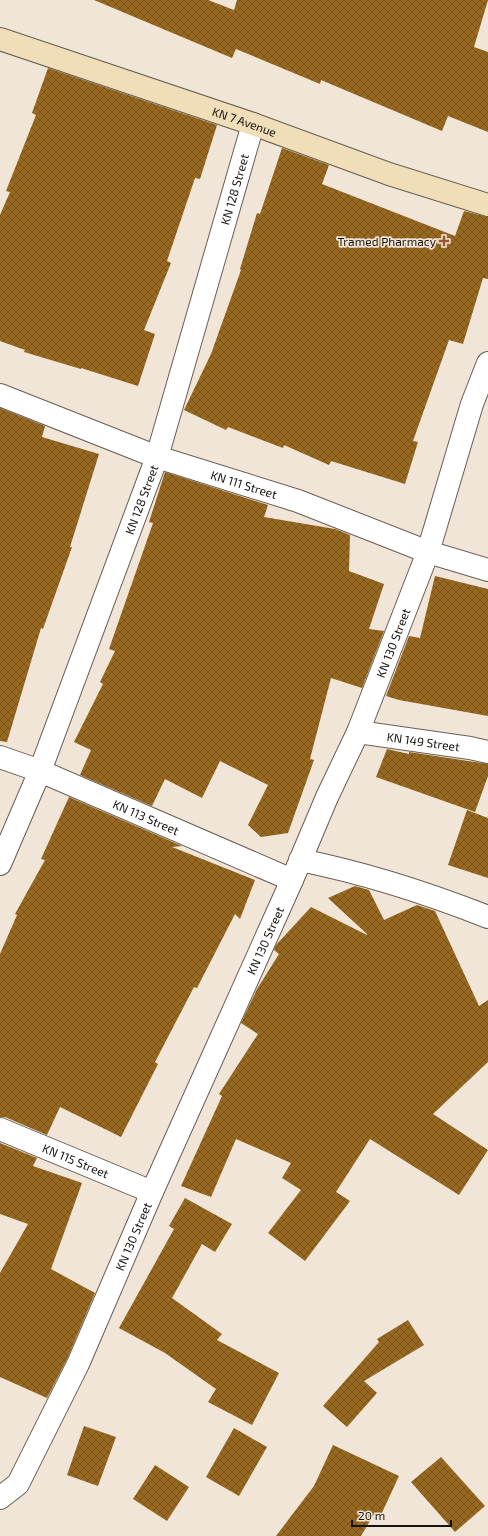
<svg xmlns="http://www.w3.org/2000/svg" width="488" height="1536" viewBox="0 0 488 1536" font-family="'Exo 2',sans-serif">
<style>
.building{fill:url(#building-cross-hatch)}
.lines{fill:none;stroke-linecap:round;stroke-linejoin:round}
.street-casing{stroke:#685e52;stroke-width:24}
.secondary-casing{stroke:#685e52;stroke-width:24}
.street{stroke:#fff;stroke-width:22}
.secondary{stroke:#f0deb9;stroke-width:22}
.poi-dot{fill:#9c552d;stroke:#f1e5d8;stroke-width:1.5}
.labels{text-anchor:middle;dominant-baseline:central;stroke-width:3.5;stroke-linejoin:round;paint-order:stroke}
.street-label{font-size:12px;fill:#15110d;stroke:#f1e5d8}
.poi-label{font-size:12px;fill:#15110d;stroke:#f1e5d8;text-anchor:end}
</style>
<defs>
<pattern id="building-cross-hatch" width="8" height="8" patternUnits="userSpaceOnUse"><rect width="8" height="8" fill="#976820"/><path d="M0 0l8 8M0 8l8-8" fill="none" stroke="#7a541a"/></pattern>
</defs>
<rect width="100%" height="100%" fill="#f1e5d8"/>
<path class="building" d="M94 0H208L234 10 237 0H488L474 47 488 52V132L448 116 442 131 321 80 320 84 236 49 232 58Z
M48 68 217 125 200 179 195 178 167 261 171 263 144 330 155 334 138 386 81 368V369L24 352 25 350 0 341V215L10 192 6 191 36 115 32 113Z
M282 148 329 165 322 184 455 236 464 211 488 217V279L483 278 463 344 449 340 413 441 418 442 405 484 331 461 329 465 284 445 283 448 228 427 226 430 184 410 211 354 241 270 240 269 257 213 260 214Z
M0 408 45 426 42 437 99 454 70 547H72L43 629 41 628 7 742 0 741Z
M165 472 268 505 264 517 335 529 350 535 349 571 384 584 369 629 384 631 362 688 331 678 310 759 314 760 288 833 261 837 248 825 268 785 220 761 202 798 165 779 152 806 80 775 91 750 74 742 103 684 100 682 115 651 109 649 153 523 149 522Z
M435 576 488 589V716L399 700 386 696 409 636 420 638Z
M387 749 409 754V752L488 764V776L475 812 376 777Z
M69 797 182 846 172 847 255 880 240 919 235 914 197 988 194 987 155 1062 158 1064 121 1137 60 1107 47 1135 5 1117H0V954L17 915 15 914 45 860 41 859Z
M467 810 488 818V878L448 865Z
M355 886 369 890 384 920 417 905 435 911 479 1006 488 1000V1062L433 1114 488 1150 459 1195 370 1139 336 1192 350 1201 305 1261 268 1233 301 1190 282 1178 291 1163 236 1139 211 1197 181 1186 222 1096 219 1094 258 1034 241 1023 257 989 279 954 274 950 276 945 311 907 367 935V934L328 898Z
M0 1143 37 1158 33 1166 82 1183 51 1269 95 1293 67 1359 47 1398 0 1377V1273L28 1224 0 1214Z
M185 1198 232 1224 215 1252 202 1244 172 1298 222 1334 217 1340 279 1373 252 1425 208 1402 216 1389 165 1353 119 1328 174 1229 169 1226Z
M408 1320 424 1345 364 1381 377 1393 347 1427 323 1406 379 1342 377 1339Z
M84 1426 116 1437 98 1486 67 1475Z
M234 1428 267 1447 239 1496 206 1477Z
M333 1445 399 1476 380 1517 374 1514 361 1536H276L314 1486Z
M441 1457 485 1506 455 1532 411 1482Z
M155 1465 189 1487 167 1521 133 1499Z"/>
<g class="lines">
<defs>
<g id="street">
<path id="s1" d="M0 395 157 457 298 501 428 552 488 570"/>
<path id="s2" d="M358 732 470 748 488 752"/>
<path id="s3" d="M0 757 40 771 292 880"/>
<path d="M300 860C365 873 427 893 488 917"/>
<path id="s4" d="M0 864 40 771 157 457 253 124"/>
<path id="s5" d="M0 1129 152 1192"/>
<path id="s6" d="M0 1498 18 1484 78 1364 152 1192 292 880 327 797 358 732 428 552 472 404 488 363"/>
</g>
<g id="secondary">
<path id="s7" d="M0 39 253 124 389 174 488 205"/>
</g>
</defs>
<use href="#street" class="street-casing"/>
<use href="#secondary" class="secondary-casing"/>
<use href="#street" class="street"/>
<use href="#secondary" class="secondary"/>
</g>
<path class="poi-dot" d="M442 235h4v4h4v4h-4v4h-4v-4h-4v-4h4z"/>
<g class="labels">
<g class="street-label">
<text stroke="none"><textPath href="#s7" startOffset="258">KN 7 Avenue</textPath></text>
<text stroke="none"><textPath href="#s4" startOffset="715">KN 128 Street</textPath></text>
<text stroke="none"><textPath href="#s1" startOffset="260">KN 111 Street</textPath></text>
<text stroke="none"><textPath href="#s4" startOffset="391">KN 128 Street</textPath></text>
<text stroke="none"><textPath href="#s6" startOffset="944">KN 130 Street</textPath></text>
<text stroke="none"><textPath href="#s2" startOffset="66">KN 149 Street</textPath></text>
<text stroke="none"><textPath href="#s3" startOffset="158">KN 113 Street</textPath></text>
<text stroke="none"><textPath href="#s6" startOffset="620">KN 130 Street</textPath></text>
<text stroke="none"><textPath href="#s5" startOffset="82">KN 115 Street</textPath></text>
<text stroke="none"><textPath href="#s6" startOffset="296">KN 130 Street</textPath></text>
</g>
<g class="poi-label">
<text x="436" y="241">Tramed Pharmacy</text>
</g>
</g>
<path d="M352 1520v6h99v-6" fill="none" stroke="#15110d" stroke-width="2"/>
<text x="358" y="1520" font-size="12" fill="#15110d" stroke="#f1e5d8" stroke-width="3" paint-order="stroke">20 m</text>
</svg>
